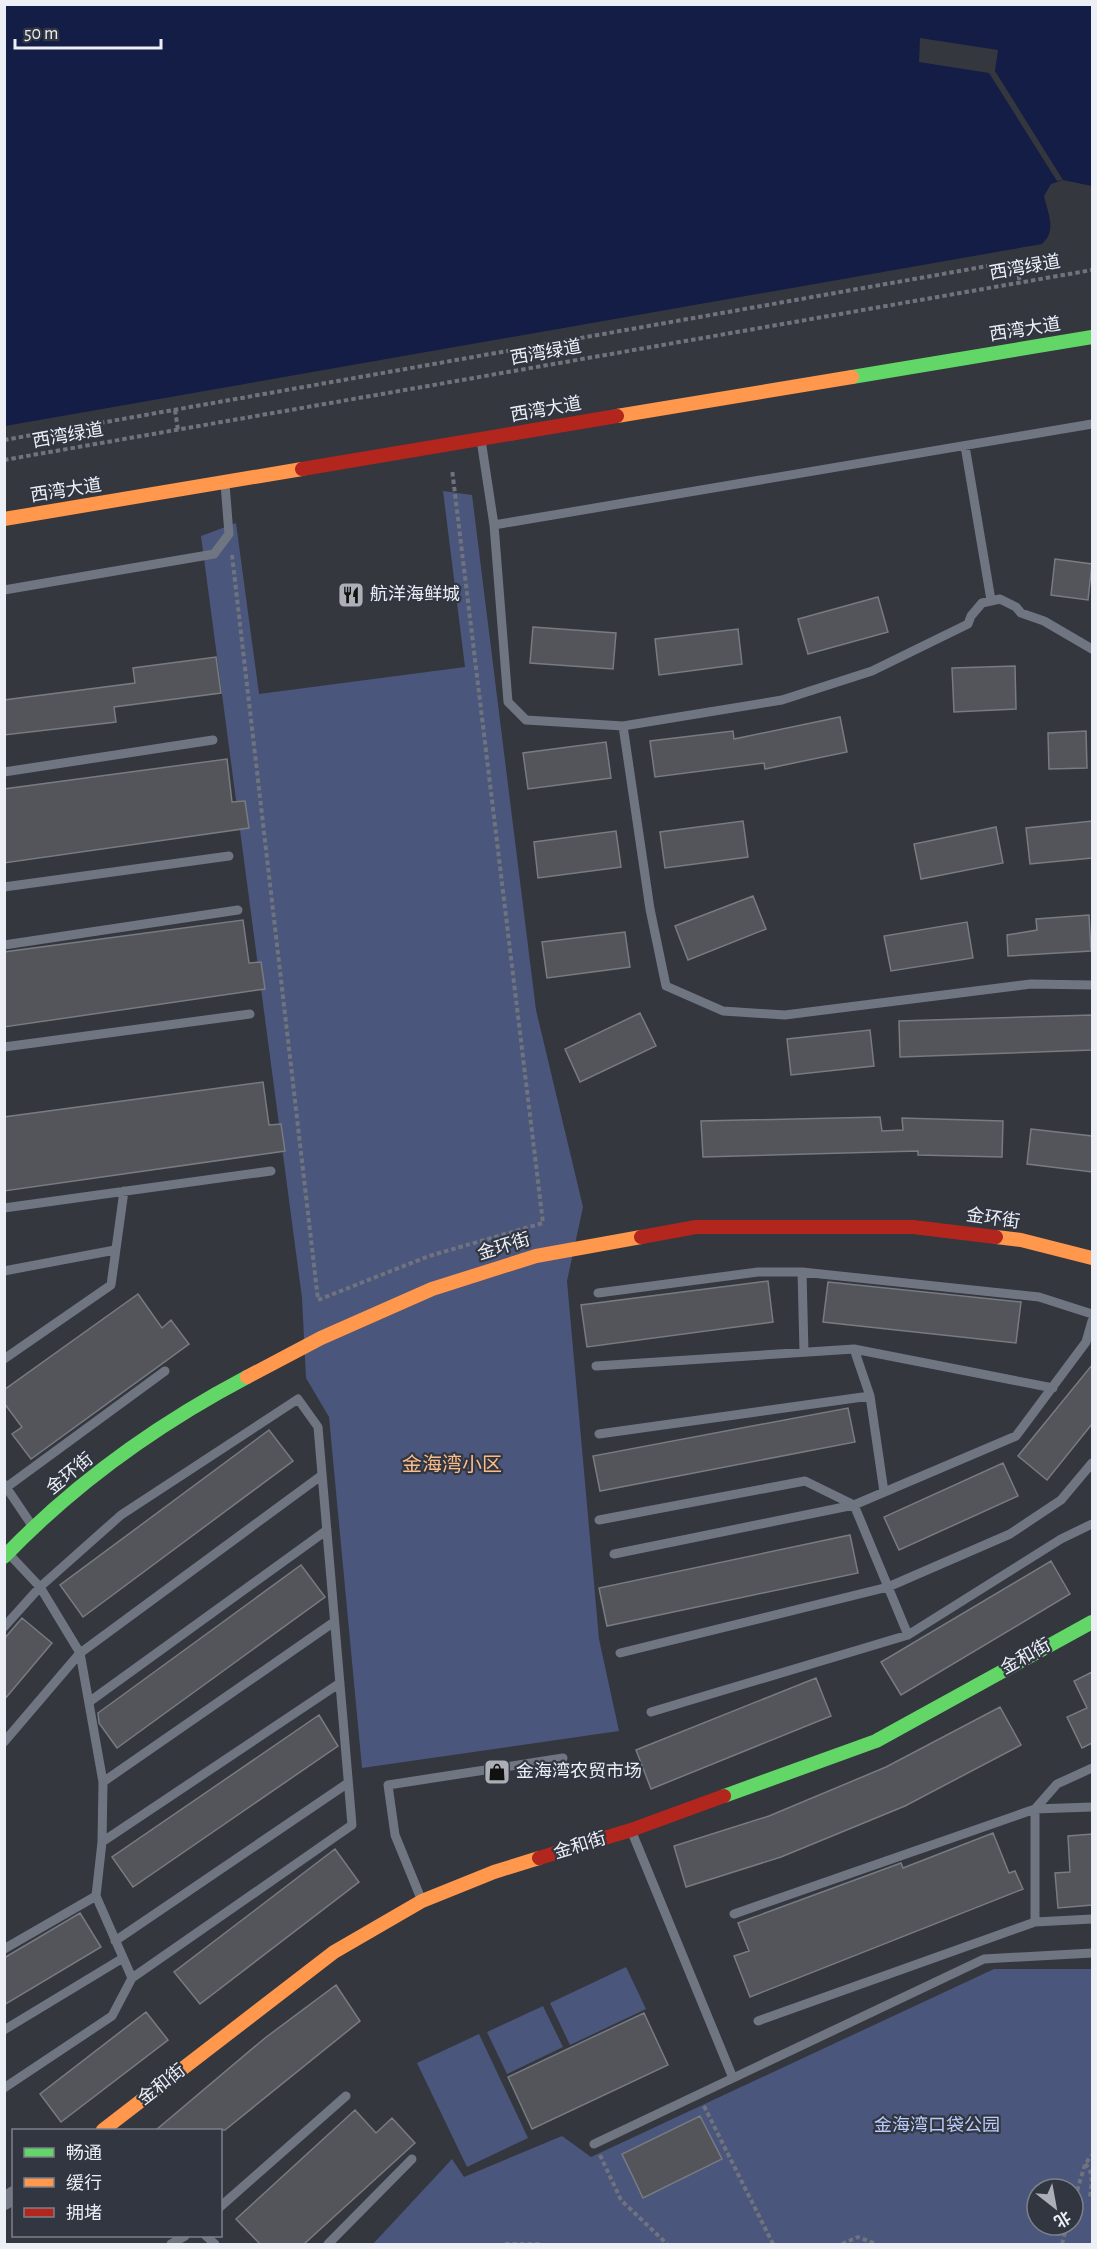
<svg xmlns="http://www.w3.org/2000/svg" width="1097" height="2249" viewBox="0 0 1097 2249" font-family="'Alegreya Sans','Noto Sans SC',sans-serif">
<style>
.green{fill:#4a567c;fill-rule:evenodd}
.water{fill:#131d45}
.pier{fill:#34373e}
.building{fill:#53555b;stroke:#787b81;stroke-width:1.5}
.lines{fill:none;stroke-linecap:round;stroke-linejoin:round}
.path{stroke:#70737d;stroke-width:4;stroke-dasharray:4.5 3;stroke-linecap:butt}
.lane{stroke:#707582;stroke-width:9}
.street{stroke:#707582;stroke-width:18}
.fast{stroke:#63d668;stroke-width:14}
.slow{stroke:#ff974d;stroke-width:14}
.jam{stroke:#b3261e;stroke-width:14}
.labels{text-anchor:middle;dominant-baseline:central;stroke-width:4.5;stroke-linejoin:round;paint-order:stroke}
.street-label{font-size:18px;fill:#eceff6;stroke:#313641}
.poi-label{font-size:18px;fill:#eceff6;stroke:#313641;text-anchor:start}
.park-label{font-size:18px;fill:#bacbfb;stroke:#313641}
.neighbourhood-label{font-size:20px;fill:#fcbc89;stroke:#313641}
</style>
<rect width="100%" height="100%" fill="#34373e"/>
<path class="green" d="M443 491 472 495 536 1010 583 1207 567 1281 599 1639 619 1731 362 1768 329 1417 306 1378 302 1298 201 536 236 523 259 694 465 667Z
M626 1967 646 2009 570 2045 550 2003Z
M994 1969H1092V2244H373L452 2159 464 2177 562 2136 591 2157ZM1037 2189H1073V2225H1037Z
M543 2006 563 2047 507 2074 487 2032Z
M479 2034 528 2138 467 2167 417 2063Z"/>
<path class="water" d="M5 5H1092V186L1063 180 1051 184 1044 196C1048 214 1057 231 1042 244L5 426Z"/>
<path class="pier" d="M920 38 998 50 995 71 1063 180 1057 181 989 73 919 62Z"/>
<path class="building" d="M1055 559 1092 564 1088 600 1051 595Z
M878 597 888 632 808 654 798 619Z
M533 627 616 633 613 669 530 663Z
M738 629 742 664 659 675 655 639Z
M216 657 221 693 114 707 116 722 4 735V700L135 683 133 668Z
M1015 666 1016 709 954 712 952 668Z
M840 717 847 752 765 769 764 763 655 777 650 741 733 731 734 739Z
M1086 731 1087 768 1049 769 1048 733Z
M606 742 611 778 528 789 523 753Z
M227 759 232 802 245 801 249 828 4 863V789Z
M743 821 748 857 665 868 660 832Z
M1092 821V858L1030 864 1026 828Z
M996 827 1003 863 921 879 914 844Z
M616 831 621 867 538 878 534 842Z
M753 896 766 929 688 960 675 926Z
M1089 915 1091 951 1008 956 1007 935 1037 930 1036 919Z
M243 920 249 963 261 962 265 989 4 1027V952Z
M967 922 973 958 891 971 884 936Z
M625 932 630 967 547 978 542 942Z
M640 1013 656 1046 580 1082 565 1049Z
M1092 1015V1050L900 1057 899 1021Z
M870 1030 874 1066 791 1075 787 1039Z
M263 1082 269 1125 281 1124 285 1151 4 1191V1117Z
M880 1117 882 1131 903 1130 902 1118 1003 1121 1002 1157 918 1155V1151L703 1157 701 1121Z
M1031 1129 1092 1136V1172L1027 1164Z
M768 1281 773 1322 587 1347 581 1305Z
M828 1282 1021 1302 1016 1343 823 1322Z
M138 1294 162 1328 171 1320 189 1344 31 1459 12 1434 22 1427 4 1403V1390Z
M1092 1365V1424L1047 1480 1018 1456Z
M848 1408 855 1442 600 1491 593 1456Z
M269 1430 293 1461 83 1617 60 1585Z
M1003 1463 1018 1496 899 1550 884 1517Z
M850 1535 858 1573 607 1626 599 1588Z
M1051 1561 1070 1594 901 1695 881 1662Z
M301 1565 325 1597 117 1748 99 1723 98 1713Z
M22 1618 52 1643 4 1700V1639Z
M1092 1672V1743L1082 1748 1067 1717 1087 1708 1074 1681Z
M816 1678 831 1716 651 1789 636 1750Z
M1000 1707 1021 1745 905 1806 781 1857 686 1887 674 1846 769 1816 886 1767Z
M319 1715 338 1746 133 1887 112 1857Z
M993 1833 1009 1873 1015 1871 1023 1889 750 1997 734 1956 749 1951 738 1923 901 1863 903 1868Z
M1092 1834V1905L1058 1908 1055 1873 1070 1872 1068 1836Z
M335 1849 359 1882 200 2004 174 1972Z
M80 1913 101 1947 4 2005V1958Z
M336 1985 360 2021 225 2130H156L265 2038Z
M146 2012 168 2040 61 2122 40 2094Z
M644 2013 668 2065 532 2129 508 2077Z
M355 2110 376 2133 392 2118 415 2143 304 2244H260L236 2219Z
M700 2116 722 2159 643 2198 622 2154Z"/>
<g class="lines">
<path class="path" d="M175 410 178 430
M4 440 1016 261 1020 283
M4 460 1092 270
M232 555 318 1300 429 1256 543 1223 452 469
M704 2106 773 2244
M600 2155 621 2200 667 2244
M1085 2164C1095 2172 1091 2186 1090 2198
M1073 2205 1085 2164 1092 2155
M505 2244H542
M842 2244 858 2237 876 2244
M1062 2244 1067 2225"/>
<path class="lane" d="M481 440 494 525 508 702 526 720 623 726 782 700 872 671 968 624 971 616 982 603 1000 599 1016 607 1021 613 1044 621 1092 649
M965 446 991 600
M494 525 1092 424
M4 590 214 554 229 534 225 484
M623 726 650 909 666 986 723 1011 785 1015 1031 984 1092 985
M4 772 213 740
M4 887 229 856
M4 945 238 910
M4 1047 250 1014
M4 1208 271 1171
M4 1271 115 1250
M802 1272 804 1352
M598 1293 758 1272H802L1039 1297 1092 1314
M854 1349 870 1396 884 1492
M4 1359 111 1285 124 1191
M596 1366 854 1349 1053 1388
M599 1434 870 1396
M4 1484 33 1527
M4 1489 165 1371
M599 1520 805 1481 854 1505 908 1635
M614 1554 854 1505 1016 1436 1086 1342 1092 1321
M4 1627 40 1587 121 1515 298 1399 318 1427 352 1825 132 1978
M620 1653 888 1587 1010 1534 1061 1500 1092 1463
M89 1702 327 1530
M651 1712 908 1635 1061 1539 1092 1524
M4 1742 80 1653 322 1475
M103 1782 334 1622
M631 1830 733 2078
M102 1842 340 1683
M422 1901 395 1835 388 1785 563 1758
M734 1914 1035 1809 1092 1807
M1035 1922V1809L1057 1784 1092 1768
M115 1941 348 1783
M4 1949 96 1896
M758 2021 1035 1922 1092 1919
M4 2030 123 1958
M4 2088 112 2016 132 1978 96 1896 102 1842 103 1782 80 1653 40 1587 8 1553
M594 2144 984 1959 1092 1953
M220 2207 346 2096
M206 2236 215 2244
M171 2244 185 2236
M328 2244 412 2159"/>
<path class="street" d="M4 2201 14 2195"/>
<path class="fast" d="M852 377 1092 337
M4 1557C73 1485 158 1424 247 1377
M724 1796 876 1741 1092 1622"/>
<path class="slow" d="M617 416 852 377
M4 519 302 469
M996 1237 1021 1240 1092 1258
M247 1377 321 1338 432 1289 536 1256 641 1237
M103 2130 334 1952 422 1901 494 1872 539 1858"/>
<path class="jam" d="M302 469 617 416
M641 1237 696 1227H913L996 1237
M539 1858 631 1830 724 1796"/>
</g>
<defs>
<symbol id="restaurant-square" viewBox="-11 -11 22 22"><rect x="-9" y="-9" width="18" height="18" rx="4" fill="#acafb6" stroke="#313641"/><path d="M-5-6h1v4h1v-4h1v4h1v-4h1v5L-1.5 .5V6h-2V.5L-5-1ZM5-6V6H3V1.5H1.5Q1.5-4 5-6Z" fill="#111"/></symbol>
<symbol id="shop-square" viewBox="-11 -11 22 22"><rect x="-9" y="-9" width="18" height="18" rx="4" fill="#acafb6" stroke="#313641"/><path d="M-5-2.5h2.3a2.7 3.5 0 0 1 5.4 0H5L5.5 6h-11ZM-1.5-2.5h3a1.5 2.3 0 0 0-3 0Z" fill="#111"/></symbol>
</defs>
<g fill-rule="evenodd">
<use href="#restaurant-square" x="336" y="580" width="30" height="30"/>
<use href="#shop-square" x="482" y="1757" width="30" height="30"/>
</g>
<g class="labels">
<g class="street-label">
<text transform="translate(1025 268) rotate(-10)">西湾绿道</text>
<text transform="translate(1025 330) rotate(-9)">西湾大道</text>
<text transform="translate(546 353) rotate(-10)">西湾绿道</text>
<text transform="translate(546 410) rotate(-10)">西湾大道</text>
<text transform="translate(68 436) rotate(-10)">西湾绿道</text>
<text transform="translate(66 491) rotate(-9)">西湾大道</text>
<text transform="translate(993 1219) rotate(8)">金环街</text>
<text transform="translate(504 1247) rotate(-17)">金环街</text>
<text transform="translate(70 1474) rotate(-39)">金环街</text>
<text transform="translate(1026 1657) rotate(-29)">金和街</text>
<text transform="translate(580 1846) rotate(-17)">金和街</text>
<text transform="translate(162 2085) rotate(-38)">金和街</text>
</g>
<g class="poi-label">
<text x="370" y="595">航洋海鲜城</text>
<text x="516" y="1772">金海湾农贸市场</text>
</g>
<g class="park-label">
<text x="937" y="2126">金海湾口袋公园</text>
</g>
<g class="neighbourhood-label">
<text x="452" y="1465">金海湾小区</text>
</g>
</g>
<rect width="1097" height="2249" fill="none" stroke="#eceff6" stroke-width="12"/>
<rect x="12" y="2129" width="210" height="108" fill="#313641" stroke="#7c8089" stroke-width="1.5"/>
<rect x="24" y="2148" width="30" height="9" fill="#63d668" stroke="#7c8089" stroke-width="1.5"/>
<text x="66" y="2159" font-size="18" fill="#eceff6">畅通</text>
<rect x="24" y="2178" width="30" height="9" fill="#ff974d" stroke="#7c8089" stroke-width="1.5"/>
<text x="66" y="2189" font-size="18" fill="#eceff6">缓行</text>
<rect x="24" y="2208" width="30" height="9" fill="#b3261e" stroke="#7c8089" stroke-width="1.5"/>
<text x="66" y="2219" font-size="18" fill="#eceff6">拥堵</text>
<g transform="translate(1055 2207) rotate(149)"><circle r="28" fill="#313641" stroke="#7c8089" stroke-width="1.5"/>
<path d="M0-4.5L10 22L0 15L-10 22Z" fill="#acafb6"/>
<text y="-9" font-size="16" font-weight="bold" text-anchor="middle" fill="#eceff6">北</text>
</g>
<path d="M15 39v9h146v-9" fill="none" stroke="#eceff6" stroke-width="3"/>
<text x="24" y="39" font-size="18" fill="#eceff6" stroke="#313641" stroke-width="4.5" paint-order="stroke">50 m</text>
</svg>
